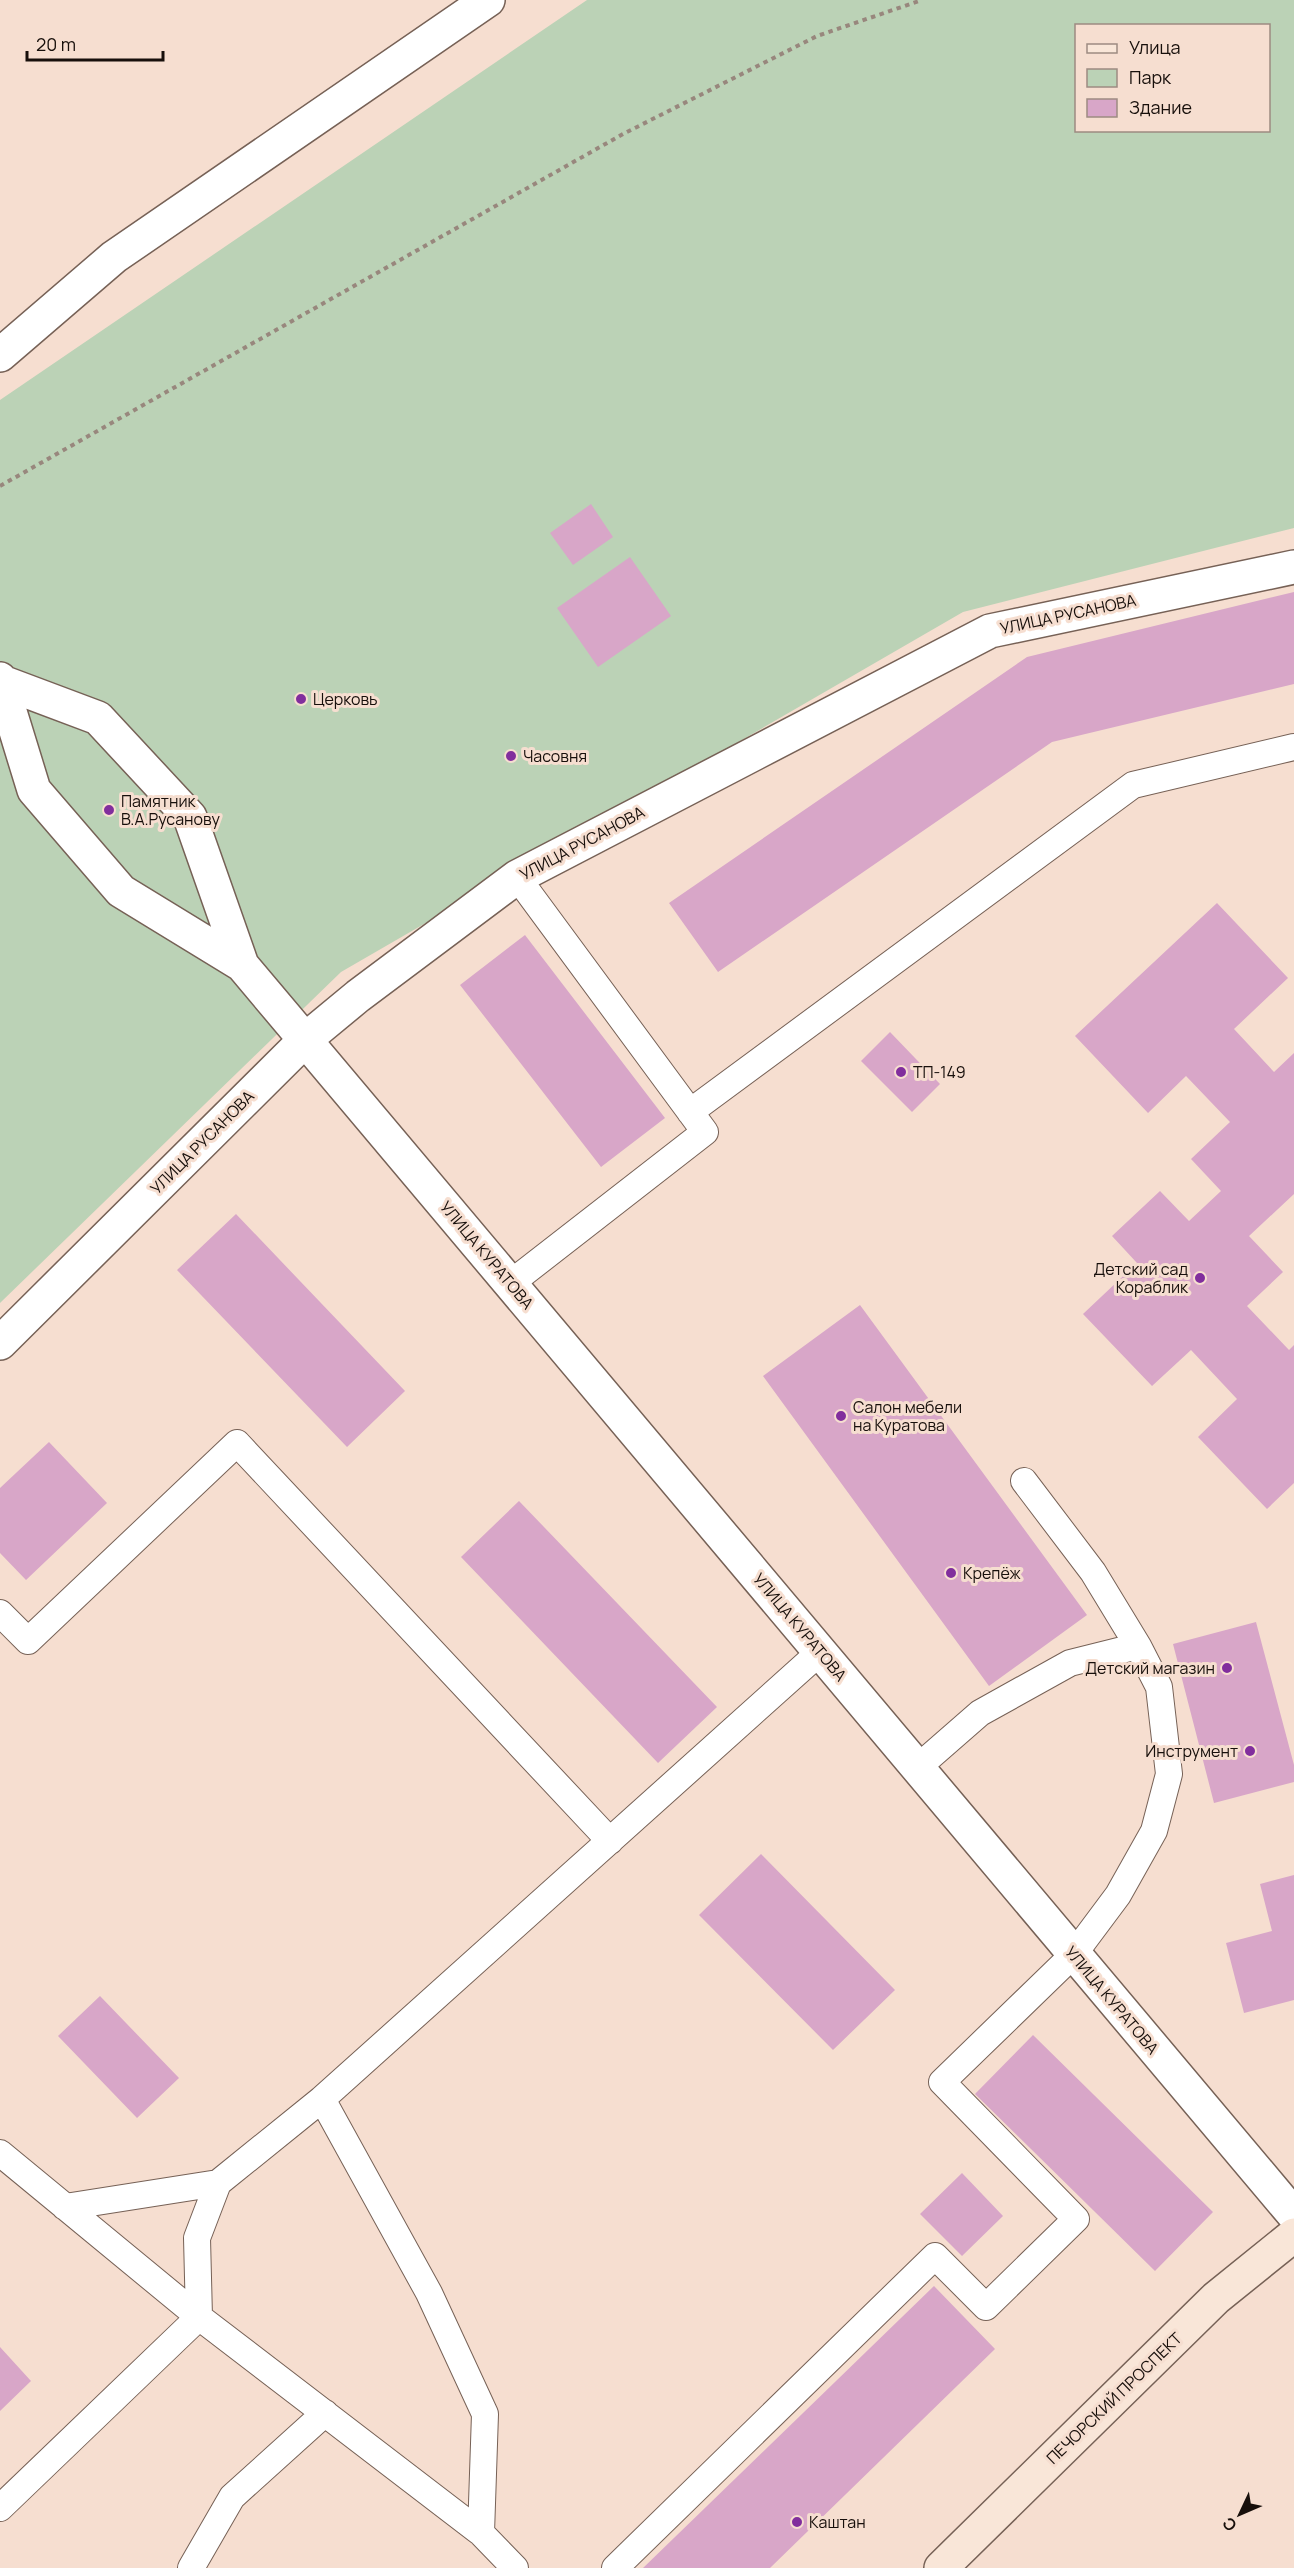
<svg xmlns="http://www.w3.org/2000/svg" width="1294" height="2568" viewBox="0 0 1294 2568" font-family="Manrope,sans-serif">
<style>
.green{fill:#bbd2b6;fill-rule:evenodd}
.building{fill:#d8a6c8}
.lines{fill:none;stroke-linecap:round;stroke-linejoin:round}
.service-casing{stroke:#766156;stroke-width:28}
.minor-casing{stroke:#766156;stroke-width:36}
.secondary-casing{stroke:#766156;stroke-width:36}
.path{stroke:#98877d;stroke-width:4;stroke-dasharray:4.5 4.5;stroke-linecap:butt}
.service{stroke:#fff;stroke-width:26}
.minor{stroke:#fff;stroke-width:33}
.secondary{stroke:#f9e6d8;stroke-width:33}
.poi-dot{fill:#812e9d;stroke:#f6ded0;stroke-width:2}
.labels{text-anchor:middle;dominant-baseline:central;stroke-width:6;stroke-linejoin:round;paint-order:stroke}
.street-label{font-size:16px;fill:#170f0b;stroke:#f6ded0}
.poi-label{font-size:16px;fill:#170f0b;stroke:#f6ded0;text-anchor:start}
</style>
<rect width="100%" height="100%" fill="#f6ded0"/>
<path class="green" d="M587 0H1294V528L963 612 341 972 0 1303V400ZM1076 26H1268V130H1076Z"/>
<path class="building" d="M591 504 613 537 573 565 550 533Z
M630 557 671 616 598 667 557 608Z
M1294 592V684L1052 742 718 972 669 903 1027 657Z
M1217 903 1288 978 1234 1029 1274 1072 1294 1053V1194L1249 1236 1283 1272 1247 1306 1289 1350 1294 1345V1483L1267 1509 1198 1437 1237 1399 1191 1350 1152 1386 1083 1314 1137 1263 1112 1236 1160 1191 1189 1221 1221 1191 1191 1159 1230 1122 1186 1076 1148 1113 1075 1036Z
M525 935 665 1118 601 1167 460 985Z
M890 1032 940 1084 912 1112 861 1061Z
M236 1214 405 1391 347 1447 177 1270Z
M860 1305 1087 1615 989 1686 763 1376Z
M49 1442 107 1503 26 1580 0 1553V1488Z
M519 1501 717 1707 658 1763 461 1557Z
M1256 1622 1294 1765V1782L1214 1803 1173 1644Z
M761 1854 895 1990 833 2050 699 1915Z
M1294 1875V2000L1244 2013 1226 1943 1272 1931 1260 1884Z
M100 1996 179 2078 137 2118 58 2036Z
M1033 2035 1213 2212 1155 2271 975 2094Z
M962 2173 1003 2216 962 2256 920 2214Z
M934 2286 995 2349 770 2568H643Z
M0 2347 31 2381 0 2411Z"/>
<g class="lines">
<defs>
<path id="service" d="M690 1112 1133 785 1294 747
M511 1283 705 1132 517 877
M0 1613 28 1641 237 1443 610 1841
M917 1768 980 1713 1070 1663 1138 1646
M0 2153 199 2317 481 2533
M65 2207 218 2183 322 2099
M0 2508 199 2317 197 2238 218 2183
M191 2568 232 2497 325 2413
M515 2568 481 2533 485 2414 429 2293 322 2099 820 1652
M615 2568 935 2256 986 2307 1076 2219 942 2082 1074 1954 1118 1895 1154 1831 1169 1774 1159 1687 1138 1646 1093 1572 1024 1481"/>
<path id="minor" d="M0 355 114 257 488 0
M0 679 34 790 121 891 242 965 1294 2215
M2 682 98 718 190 817 242 965
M0 1343 306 1039 358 996 517 877 990 631 1294 567"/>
<path id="secondary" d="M941 2568 1216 2298 1294 2235"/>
</defs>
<use href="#service" class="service-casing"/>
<use href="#minor" class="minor-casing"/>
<use href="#secondary" class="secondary-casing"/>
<path class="path" d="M0 486 623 134 817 36 922 0"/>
<use href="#service" class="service"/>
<use href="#minor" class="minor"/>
<use href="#secondary" class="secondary"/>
</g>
<g class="poi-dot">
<circle cx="301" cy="699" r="6"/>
<circle cx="511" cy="756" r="6"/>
<circle cx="109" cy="810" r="6"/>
<circle cx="901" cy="1072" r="6"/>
<circle cx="1200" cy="1278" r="6"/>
<circle cx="841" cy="1416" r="6"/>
<circle cx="951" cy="1573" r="6"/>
<circle cx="1227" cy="1668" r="6"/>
<circle cx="1250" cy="1751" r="6"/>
<circle cx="797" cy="2522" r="6"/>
</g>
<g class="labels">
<g class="street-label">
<text transform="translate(1068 614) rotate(-12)">УЛИЦА РУСАНОВА</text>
<text transform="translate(582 843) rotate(-28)">УЛИЦА РУСАНОВА</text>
<text transform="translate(202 1142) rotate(-45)">УЛИЦА РУСАНОВА</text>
<text transform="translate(487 1255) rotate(50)">УЛИЦА КУРАТОВА</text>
<text transform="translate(800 1627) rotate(50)">УЛИЦА КУРАТОВА</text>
<text transform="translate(1112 2000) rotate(50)">УЛИЦА КУРАТОВА</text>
<text transform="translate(1114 2398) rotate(-44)">ПЕЧОРСКИЙ ПРОСПЕКТ</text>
</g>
<g class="poi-label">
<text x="313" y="699">Церковь</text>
<text x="523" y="756">Часовня</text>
<text x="121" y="801">Памятник<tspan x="121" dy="18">В.А.Русанову</tspan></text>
<text x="913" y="1072">ТП-149</text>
<text x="1188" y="1269" text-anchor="end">Детский сад<tspan x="1188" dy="18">Кораблик</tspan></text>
<text x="853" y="1407">Салон мебели<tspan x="853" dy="18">на Куратова</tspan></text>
<text x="963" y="1573">Крепёж</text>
<text x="1215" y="1668" text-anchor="end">Детский магазин</text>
<text x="1238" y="1751" text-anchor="end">Инструмент</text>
<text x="809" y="2522">Каштан</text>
</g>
</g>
<rect x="1075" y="24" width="195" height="108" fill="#f6ded0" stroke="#9d8b81" stroke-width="1.5"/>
<rect x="1087" y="44" width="30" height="9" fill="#f9e6d8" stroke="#9d8b81" stroke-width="1.5"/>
<text x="1129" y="54" font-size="18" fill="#170f0b">Улица</text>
<rect x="1087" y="69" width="30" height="18" fill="#bbd2b6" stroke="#9d8b81" stroke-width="1.5"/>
<text x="1129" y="84" font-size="18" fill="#170f0b">Парк</text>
<rect x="1087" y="99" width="30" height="18" fill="#d8a6c8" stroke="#9d8b81" stroke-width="1.5"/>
<text x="1129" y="114" font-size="18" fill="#170f0b">Здание</text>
<g transform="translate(1240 2514) rotate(226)" stroke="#f6ded0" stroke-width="4.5" paint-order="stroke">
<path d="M0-4.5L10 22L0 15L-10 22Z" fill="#170f0b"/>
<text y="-9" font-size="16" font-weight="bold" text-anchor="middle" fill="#170f0b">С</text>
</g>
<path d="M27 51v9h136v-9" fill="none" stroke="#170f0b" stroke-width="3"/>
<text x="36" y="51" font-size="18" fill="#170f0b" stroke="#f6ded0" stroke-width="4.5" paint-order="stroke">20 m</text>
</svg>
